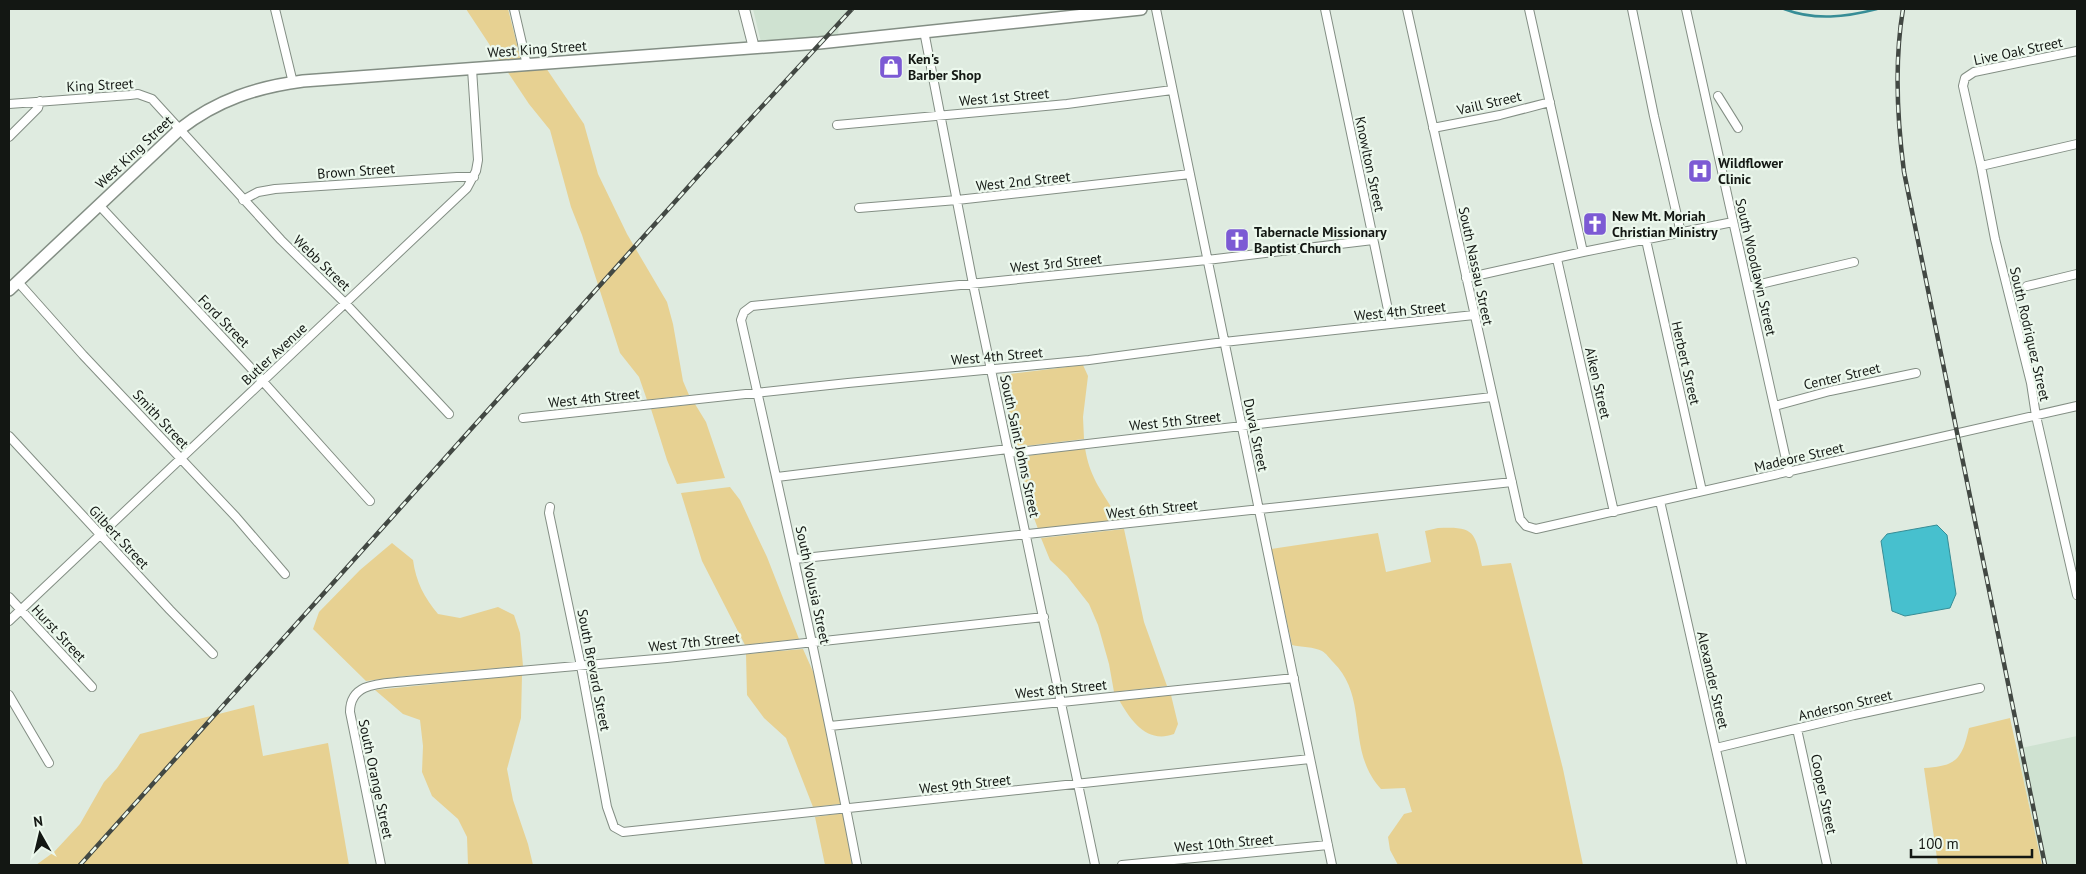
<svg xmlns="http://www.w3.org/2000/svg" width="2086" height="874" viewBox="0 0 2086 874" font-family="'PT Sans',sans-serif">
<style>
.built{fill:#cfe2d1}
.green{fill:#e7d192}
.water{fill:#47c0ce;stroke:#378d96}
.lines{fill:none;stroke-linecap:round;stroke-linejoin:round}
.stream{stroke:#378d96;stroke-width:2.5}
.minor-casing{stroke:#838e84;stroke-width:10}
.secondary-casing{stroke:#838e84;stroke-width:12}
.primary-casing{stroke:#838e84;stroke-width:14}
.minor{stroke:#fff;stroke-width:8}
.secondary{stroke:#fff;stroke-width:10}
.primary{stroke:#fff;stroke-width:11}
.rail-casing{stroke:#424843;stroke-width:4.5}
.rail{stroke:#ecf8ed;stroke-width:2.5;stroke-dasharray:8;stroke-linecap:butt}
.labels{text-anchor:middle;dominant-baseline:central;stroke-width:4.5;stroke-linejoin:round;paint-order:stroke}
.street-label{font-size:14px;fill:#131713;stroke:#ecf8ed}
.poi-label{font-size:14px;font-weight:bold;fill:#131713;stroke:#ecf8ed;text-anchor:start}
</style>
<rect width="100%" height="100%" fill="#dfebe0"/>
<path class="built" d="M753 9H852L839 24 838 36 761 42Z
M2077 736V865H2042L2017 749Z"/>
<path class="green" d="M466 9H508L521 60 501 62Z
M546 68 584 124 598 174 627 234 667 302 673 324 683 381 689 395 647 400 639 377 620 353 582 235 571 207 550 130 529 104 507 71Z
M1083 365 1088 376 1083 417 1084 439 1017 447 1001 375Z
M695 404 706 422 725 478 677 484 667 460 651 409Z
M1085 448C1090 480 1104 493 1119 520L1038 529 1029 504 1019 457Z
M730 487 740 500 767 557 799 639 745 645 702 561 681 493Z
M1438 528C1475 526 1475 532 1482 566L1511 563 1563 769 1583 865H1398L1390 850 1388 837 1404 814 1412 812 1405 788 1381 789C1345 750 1370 698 1333 662 1330 659 1326 653 1322 651 1315 647 1300 647 1292 645L1271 549 1378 533 1386 572 1431 562 1425 531Z
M1124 529 1144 622 1167 686 1114 692 1109 664 1098 625 1089 604 1067 576 1050 560 1041 538Z
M392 543 413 560C416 582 424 597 438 614L460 618 498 607 514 615 520 633 523 666 406 676 366 681 313 629 319 612 360 570Z
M803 649 815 676 841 804 813 807 786 738 764 718 747 695 746 654Z
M522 675 521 718 507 769 513 800 528 844 533 865H468L467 837 458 819 432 796 422 772 423 746 420 720 403 714 375 690Z
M1171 695 1178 724 1174 734C1147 744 1131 721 1119 700Z
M254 705 263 756 328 743 349 865H36L54 852 80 824 104 782 117 768 140 734Z
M2010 718 2042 865H1938L1924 768C1956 766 1962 760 1969 728Z
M843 813 852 865H825L815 817Z"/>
<path class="water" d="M1937 525 1947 535 1956 594 1950 608 1905 616 1892 611 1881 541 1887 534Z"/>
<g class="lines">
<path class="stream" d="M1784 9C1815 21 1846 17 1877 9"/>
<defs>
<path id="minor" d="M275 9 293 83
M514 9 527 65
M1156 9 1332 865
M1325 9 1391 324
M1407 9 1520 519 1526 526 1536 529 2077 406
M1529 9 1583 252
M1632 9 1654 116 1681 233
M1686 9 1789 473
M924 31 973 284 1095 865
M2077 51 1974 72 1965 78 1963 86 1981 166 1995 239 2031 383 2036 416 2077 595
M1718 96 1738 128
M9 104 130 95 138 94 152 99 281 240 346 304 449 414
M837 125 1067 104 1172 90
M1433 128 1500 115 1550 102
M9 137 38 108 40 101
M1981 166 2077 144
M243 200 258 192 275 189 457 177H474
M99 205 249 366 370 501
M859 208 957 200 1190 174
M1646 240 1702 491
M1557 259 1614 512
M1466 278 1583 252 1733 222
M18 282 83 355 236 517 285 574
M2027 286 2077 274
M1748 287 1854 262
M1775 406 1830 391 1916 373
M523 418 848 383 1089 360 1224 342 1474 315
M9 436 170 610 213 654
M1009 453 1492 397
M777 477 1008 449
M1660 501 1742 865
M550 507 549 513 581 666 607 807 614 827 623 832 1310 759
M795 559 1512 482
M9 597 92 687
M9 621 467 188 476 171 478 160 472 69
M9 695 49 763
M830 726 1294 678
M1797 729 1827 865
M1716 748 1854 715 1980 688
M381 865 350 712C350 681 383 684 407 681L667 658 1044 617
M857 865C822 682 782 501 741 320L744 312 752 306 1207 260 1373 240
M1122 865 1328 845"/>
<path id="secondary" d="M744 9 754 48"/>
<path id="primary" d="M9 290 180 129C217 100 257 87 303 81L819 43 1141 9"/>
</defs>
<use href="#minor" class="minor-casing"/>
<use href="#secondary" class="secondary-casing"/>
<use href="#primary" class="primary-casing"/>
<use href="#minor" class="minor"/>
<use href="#secondary" class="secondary"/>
<use href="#primary" class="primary"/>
<defs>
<path id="rail" d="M1903 9C1894 63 1897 118 1904 172L2045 865
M80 865 707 166 852 9"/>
</defs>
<use href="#rail" class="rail-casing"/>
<use href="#rail" class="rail"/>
</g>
<defs>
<symbol id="shop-square" viewBox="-11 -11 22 22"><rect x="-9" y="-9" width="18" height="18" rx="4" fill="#7c5ad4" stroke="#ecf8ed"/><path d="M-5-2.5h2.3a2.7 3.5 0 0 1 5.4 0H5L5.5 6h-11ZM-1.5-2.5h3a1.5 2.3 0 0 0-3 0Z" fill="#fff"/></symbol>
<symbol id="hospital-square" viewBox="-11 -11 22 22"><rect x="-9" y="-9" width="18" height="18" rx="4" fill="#7c5ad4" stroke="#ecf8ed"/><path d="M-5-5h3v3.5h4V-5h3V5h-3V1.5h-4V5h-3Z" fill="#fff"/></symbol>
<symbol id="church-square" viewBox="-11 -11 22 22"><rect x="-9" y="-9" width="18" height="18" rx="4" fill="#7c5ad4" stroke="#ecf8ed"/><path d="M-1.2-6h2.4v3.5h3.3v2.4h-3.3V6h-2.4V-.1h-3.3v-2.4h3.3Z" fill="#fff"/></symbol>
</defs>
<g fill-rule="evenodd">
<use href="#shop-square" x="877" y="53" width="28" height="28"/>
<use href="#hospital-square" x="1686" y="157" width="28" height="28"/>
<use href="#church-square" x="1581" y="210" width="28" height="28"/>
<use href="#church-square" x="1223" y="226" width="28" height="28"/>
</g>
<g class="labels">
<g class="street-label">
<text transform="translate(537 49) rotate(-4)">West King Street</text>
<text transform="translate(2018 51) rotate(-12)">Live Oak Street</text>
<text transform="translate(100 85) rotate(-3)">King Street</text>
<text transform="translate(1004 97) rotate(-5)">West 1st Street</text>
<text transform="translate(1489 103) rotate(-13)">Vaill Street</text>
<text transform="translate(134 152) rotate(-43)">West King Street</text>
<text transform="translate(1370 164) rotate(78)">Knowlton Street</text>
<text transform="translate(356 171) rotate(-4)">Brown Street</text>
<text transform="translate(1023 181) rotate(-6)">West 2nd Street</text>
<text transform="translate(322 263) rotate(44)">Webb Street</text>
<text transform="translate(1056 263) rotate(-6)">West 3rd Street</text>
<text transform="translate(1476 266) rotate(78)">South Nassau Street</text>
<text transform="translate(1756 267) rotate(77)">South Woodlawn Street</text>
<text transform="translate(1400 311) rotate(-6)">West 4th Street</text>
<text transform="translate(224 321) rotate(46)">Ford Street</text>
<text transform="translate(2030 334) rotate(77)">South Rodriquez Street</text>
<text transform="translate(274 354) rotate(-43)">Butler Avenue</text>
<text transform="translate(997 356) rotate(-5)">West 4th Street</text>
<text transform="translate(1686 363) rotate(77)">Herbert Street</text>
<text transform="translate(1842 376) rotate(-13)">Center Street</text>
<text transform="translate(1598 383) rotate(77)">Aiken Street</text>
<text transform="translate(594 398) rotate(-6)">West 4th Street</text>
<text transform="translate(161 419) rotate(47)">Smith Street</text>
<text transform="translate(1175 421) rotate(-6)">West 5th Street</text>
<text transform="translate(1256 435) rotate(78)">Duval Street</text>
<text transform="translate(1020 446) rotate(78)">South Saint Johns Street</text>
<text transform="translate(1799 457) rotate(-13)">Madeore Street</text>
<text transform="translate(1152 509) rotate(-6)">West 6th Street</text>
<text transform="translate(119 537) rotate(47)">Gilbert Street</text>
<text transform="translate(813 585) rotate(78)">South Volusia Street</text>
<text transform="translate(59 633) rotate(47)">Hurst Street</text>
<text transform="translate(694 642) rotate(-6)">West 7th Street</text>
<text transform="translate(594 670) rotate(79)">South Brevard Street</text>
<text transform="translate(1713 680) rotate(77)">Alexander Street</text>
<text transform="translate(1061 689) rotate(-6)">West 8th Street</text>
<text transform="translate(1845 705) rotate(-13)">Anderson Street</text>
<text transform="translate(376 779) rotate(78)">South Orange Street</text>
<text transform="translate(965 784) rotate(-6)">West 9th Street</text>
<text transform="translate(1824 794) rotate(78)">Cooper Street</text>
<text transform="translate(1224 843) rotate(-5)">West 10th Street</text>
</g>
<g class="poi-label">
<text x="908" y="59">Ken's<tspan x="908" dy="16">Barber Shop</tspan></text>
<text x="1718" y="163">Wildflower<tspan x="1718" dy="16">Clinic</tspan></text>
<text x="1612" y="216">New Mt. Moriah<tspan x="1612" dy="16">Christian Ministry</tspan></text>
<text x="1254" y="232">Tabernacle Missionary<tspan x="1254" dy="16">Baptist Church</tspan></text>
</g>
</g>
<rect width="2086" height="874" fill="none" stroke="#131713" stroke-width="20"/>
<g transform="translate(40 834) rotate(352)" stroke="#ecf8ed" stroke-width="4" paint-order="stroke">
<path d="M0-4L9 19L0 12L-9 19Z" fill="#131713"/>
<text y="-8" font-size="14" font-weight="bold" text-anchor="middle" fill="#131713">N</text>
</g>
<path d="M1911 849v8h121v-8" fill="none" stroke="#131713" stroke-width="2.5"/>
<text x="1918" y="849" font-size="15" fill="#131713" stroke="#ecf8ed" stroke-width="4" paint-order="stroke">100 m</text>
</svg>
